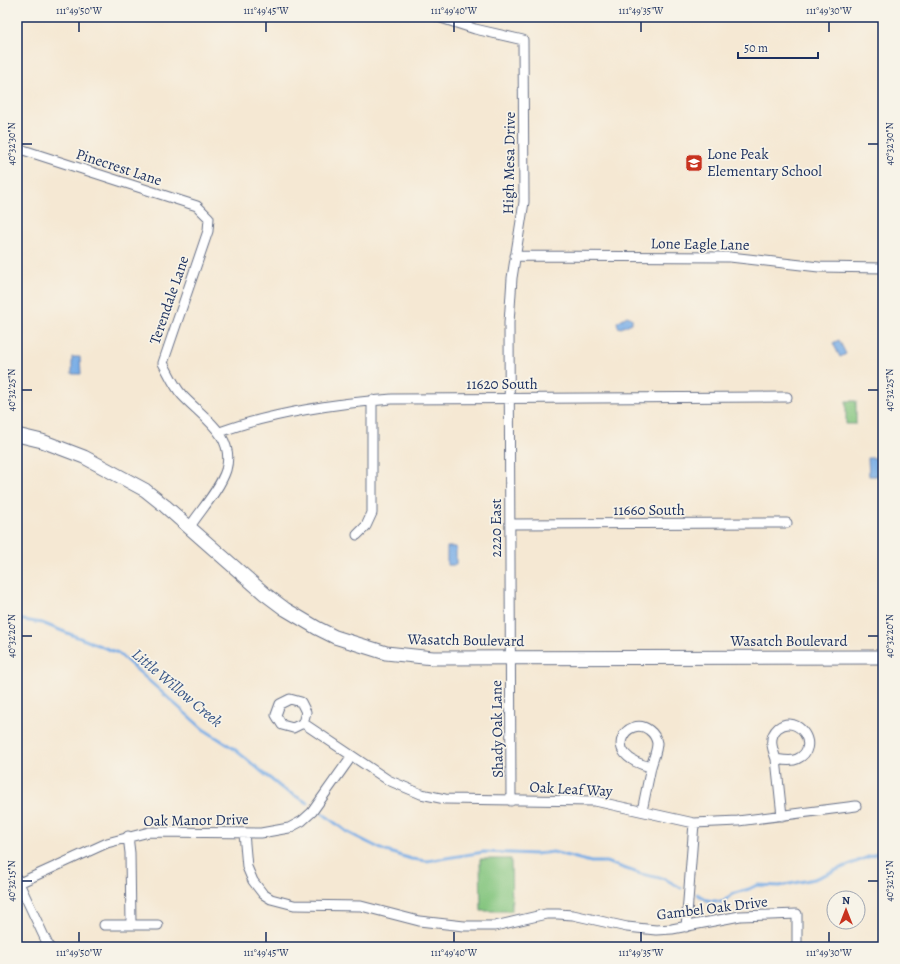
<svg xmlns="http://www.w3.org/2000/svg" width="900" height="964" viewBox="0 0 900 964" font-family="Alegreya,serif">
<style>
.green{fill:#83c57e;stroke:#4f7a6e}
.water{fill:#79ade6;stroke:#4a6ea2}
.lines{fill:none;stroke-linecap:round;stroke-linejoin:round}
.stream{stroke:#79ade6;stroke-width:3}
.street-casing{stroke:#677087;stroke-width:11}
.secondary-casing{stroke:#677087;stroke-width:15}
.street{stroke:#fff;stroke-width:9}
.secondary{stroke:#fff;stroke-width:13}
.ticks{fill:none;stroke:#1b2f5e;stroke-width:1.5}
.labels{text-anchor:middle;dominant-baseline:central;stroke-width:3.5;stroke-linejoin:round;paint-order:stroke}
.poi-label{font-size:15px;fill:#1b2f5e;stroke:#f7f3e8;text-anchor:start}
.street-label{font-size:15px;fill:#1b2f5e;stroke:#f7f3e8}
.water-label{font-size:16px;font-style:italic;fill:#375587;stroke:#f7f3e8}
.neatline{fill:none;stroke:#1b2f5e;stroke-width:1.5}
.ticks-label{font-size:10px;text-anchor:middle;fill:#1b2f5e}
</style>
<rect width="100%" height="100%" fill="#f7f3e8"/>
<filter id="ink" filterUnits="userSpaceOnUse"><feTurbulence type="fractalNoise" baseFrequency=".025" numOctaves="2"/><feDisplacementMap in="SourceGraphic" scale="8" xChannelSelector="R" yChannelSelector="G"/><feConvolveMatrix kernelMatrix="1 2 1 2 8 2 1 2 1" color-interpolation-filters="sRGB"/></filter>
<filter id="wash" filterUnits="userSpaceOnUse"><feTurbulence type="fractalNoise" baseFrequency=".012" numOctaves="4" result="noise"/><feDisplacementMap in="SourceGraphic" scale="16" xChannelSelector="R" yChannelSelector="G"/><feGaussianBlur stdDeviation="0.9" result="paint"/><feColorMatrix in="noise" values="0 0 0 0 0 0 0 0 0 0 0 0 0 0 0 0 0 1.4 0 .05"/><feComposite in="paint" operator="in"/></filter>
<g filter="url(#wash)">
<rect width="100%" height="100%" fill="#f5e8d3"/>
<path class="green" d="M846 401H856V424H846Z
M480 859H511L512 911H481Z"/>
<path class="water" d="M627 316 632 318V323L621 328 618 327 617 322Z
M839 340 846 354 840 357 833 343Z
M72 357H80L81 374H72Z
M868 458H877V476H869Z
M447 547H456V565H447Z"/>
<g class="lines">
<path class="stream" d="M17 619 42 623 118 653 203 729 233 748 283 789 308 803
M322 813 347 832 383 850 411 859 427 861 484 852 536 854 553 852 591 862H606L641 874 665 879 681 888
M697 894 707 900 723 902 732 894 749 889 757 885 780 886 814 879 883 851"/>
</g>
</g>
<g filter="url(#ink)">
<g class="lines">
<defs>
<path id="street" d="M438 17 475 29 523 40 524 202 512 278 509 323 511 801
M17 148 197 206 209 218 208 231 163 363C169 374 174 386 182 395 202 417 236 435 226 470 220 489 200 511 189 528
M515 256 730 257 819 267 883 268
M220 432C271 413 338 403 392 399L787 397
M510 524 787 523
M357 535 366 526 372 513V400
M303 723 293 728 282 725 276 715 280 704 290 699 301 702 306 712 303 723 388 780 421 794 445 799 595 801 694 823 738 821 856 806
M776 759C772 748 768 737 778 728 798 712 822 748 797 759 791 762 782 760 776 759L782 816
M642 811 651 767C597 755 629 714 649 730 653 733 656 737 657 743 657 751 653 759 651 767
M244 833 247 867 253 881 263 894 271 899 294 905 361 906 419 921 464 926H495L546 914H558L573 915 627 927 656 930 672 929 740 916 797 914V947
M128 836 130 853 131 925
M17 879 49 947
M17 884 107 843 149 832 261 833 289 828 302 821 312 812 351 757
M104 925H158
M686 927 694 823"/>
<path id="secondary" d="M17 435 42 441 84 457 145 490 165 506 265 594 285 609 317 628 335 637 386 653 433 658 883 657"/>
</defs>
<use href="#street" class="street-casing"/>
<use href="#secondary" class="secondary-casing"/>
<use href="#street" class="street"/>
<use href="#secondary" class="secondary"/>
</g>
</g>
<path class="ticks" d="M79 22V32M266 22V32M454 22V32M641 22V32M829 22V32M22 144H32M868 144H878M22 390H32M868 390H878M22 636H32M868 636H878M22 881H32M868 881H878M79 932V942M266 932V942M454 932V942M641 932V942M829 932V942"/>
<defs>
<symbol id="school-square" viewBox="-11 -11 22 22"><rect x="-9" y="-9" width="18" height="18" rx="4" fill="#c8321e" stroke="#f7f3e8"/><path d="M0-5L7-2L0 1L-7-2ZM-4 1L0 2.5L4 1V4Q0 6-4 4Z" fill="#fff"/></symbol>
</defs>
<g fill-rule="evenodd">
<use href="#school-square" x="684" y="153" width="20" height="20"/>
</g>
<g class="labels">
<g class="poi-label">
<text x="707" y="154">Lone Peak<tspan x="707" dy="17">Elementary School</tspan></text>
</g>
<g class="street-label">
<text transform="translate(509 163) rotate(-89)">High Mesa Drive</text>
<text transform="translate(119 167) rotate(18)">Pinecrest Lane</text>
<text transform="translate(700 244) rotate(1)">Lone Eagle Lane</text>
<text transform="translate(169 300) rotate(-71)">Terendale Lane</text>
<text x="502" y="384">11620 South</text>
<text x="649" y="510">11660 South</text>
<text transform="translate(496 528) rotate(-90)">2220 East</text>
<text transform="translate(466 640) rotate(1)">Wasatch Boulevard</text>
<text x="789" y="641">Wasatch Boulevard</text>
<text transform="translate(497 729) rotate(-91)">Shady Oak Lane</text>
<text transform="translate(571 789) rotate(3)">Oak Leaf Way</text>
<text transform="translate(196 820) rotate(-1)">Oak Manor Drive</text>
<text transform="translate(712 908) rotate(-7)">Gambel Oak Drive</text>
</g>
<g class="water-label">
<text transform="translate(177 688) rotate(40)">Little Willow Creek</text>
</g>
</g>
<rect width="900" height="964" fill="none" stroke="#f7f3e8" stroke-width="44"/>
<g transform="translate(846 910)"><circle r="19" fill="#f7f3e8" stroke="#9fa5b1"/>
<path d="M0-3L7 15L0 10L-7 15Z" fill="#c8321e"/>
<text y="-6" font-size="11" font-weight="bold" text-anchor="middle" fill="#1b2f5e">N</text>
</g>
<path d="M738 52v6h80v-6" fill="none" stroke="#1b2f5e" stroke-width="2"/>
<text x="744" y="52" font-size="12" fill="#1b2f5e" stroke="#f7f3e8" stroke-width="3" paint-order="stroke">50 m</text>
<rect x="22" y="22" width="856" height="920" class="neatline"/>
<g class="ticks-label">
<text x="79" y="14">111°49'50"W</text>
<text x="266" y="14">111°49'45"W</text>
<text x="454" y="14">111°49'40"W</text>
<text x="641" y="14">111°49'35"W</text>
<text x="829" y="14">111°49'30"W</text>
<text transform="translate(11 144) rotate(-90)" y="4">40°32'30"N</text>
<text transform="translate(889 144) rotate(-90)" y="4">40°32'30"N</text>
<text transform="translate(11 390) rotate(-90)" y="4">40°32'25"N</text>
<text transform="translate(889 390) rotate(-90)" y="4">40°32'25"N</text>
<text transform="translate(11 636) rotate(-90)" y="4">40°32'20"N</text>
<text transform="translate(889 636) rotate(-90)" y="4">40°32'20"N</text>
<text transform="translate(11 881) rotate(-90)" y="4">40°32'15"N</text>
<text transform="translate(889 881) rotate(-90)" y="4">40°32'15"N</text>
<text x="79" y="956">111°49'50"W</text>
<text x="266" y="956">111°49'45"W</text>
<text x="454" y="956">111°49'40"W</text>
<text x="641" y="956">111°49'35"W</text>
<text x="829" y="956">111°49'30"W</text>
</g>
</svg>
